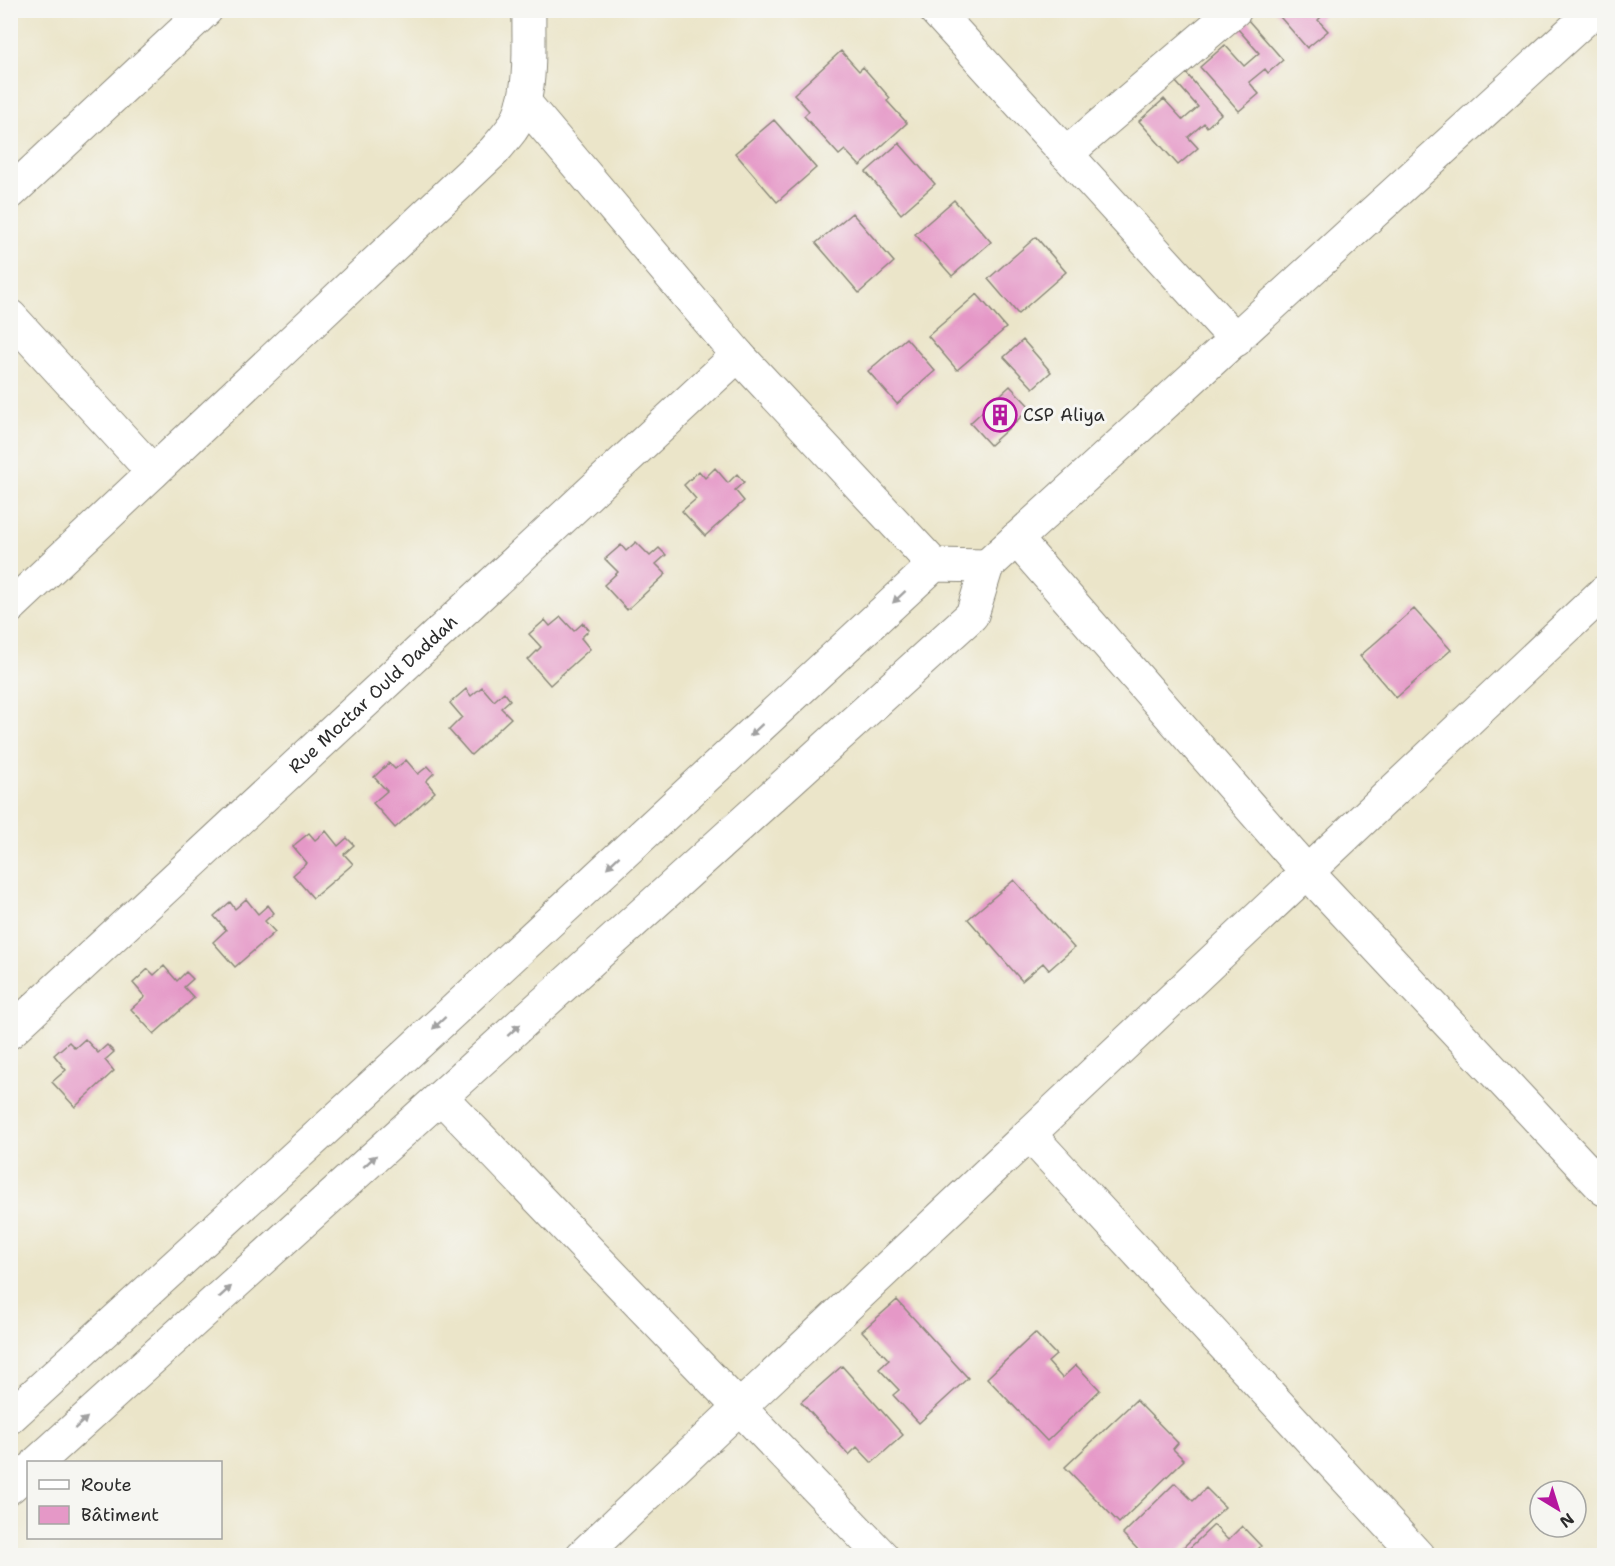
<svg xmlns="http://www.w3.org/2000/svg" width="1615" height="1566" viewBox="0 0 1615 1566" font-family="'Shantell Sans',sans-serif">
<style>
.building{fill:#e598c7}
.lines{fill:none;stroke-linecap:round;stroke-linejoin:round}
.minor-casing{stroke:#8b887a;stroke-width:35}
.minor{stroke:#fff;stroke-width:33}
.oneway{fill:#a0a0a0}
.labels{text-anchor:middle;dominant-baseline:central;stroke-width:6;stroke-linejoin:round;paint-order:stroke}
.poi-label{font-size:18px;fill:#2b2b2b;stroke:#f6f6f2;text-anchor:start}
.street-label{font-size:18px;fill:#2b2b2b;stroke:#f6f6f2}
</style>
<rect width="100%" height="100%" fill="#f6f6f2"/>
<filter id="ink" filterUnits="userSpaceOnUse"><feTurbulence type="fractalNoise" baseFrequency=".0167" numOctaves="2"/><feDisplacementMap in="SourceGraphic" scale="12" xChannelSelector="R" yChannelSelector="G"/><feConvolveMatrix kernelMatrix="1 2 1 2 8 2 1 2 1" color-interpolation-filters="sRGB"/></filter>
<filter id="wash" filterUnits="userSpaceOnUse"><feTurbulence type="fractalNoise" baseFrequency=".008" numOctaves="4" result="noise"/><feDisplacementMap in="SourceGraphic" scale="24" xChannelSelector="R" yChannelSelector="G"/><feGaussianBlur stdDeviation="1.35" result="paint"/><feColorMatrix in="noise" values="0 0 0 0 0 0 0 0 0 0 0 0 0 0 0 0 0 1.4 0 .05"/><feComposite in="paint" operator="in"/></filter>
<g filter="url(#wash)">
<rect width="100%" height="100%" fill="#ebe5c9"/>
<g id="blocks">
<path class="building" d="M1274 10H1328L1318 20 1328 31 1307 48Z
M1247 19 1283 60 1268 73 1265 69 1249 82 1259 94 1239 111 1200 67 1225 45 1244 66 1259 53 1237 28Z
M841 51 859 71 863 67 890 98 887 101 907 123 860 166 845 150 839 155 804 116 809 111 794 94Z
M1186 73 1221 114 1207 127 1204 123 1188 137 1198 148 1178 165 1139 121 1164 99 1183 120 1198 107 1176 82Z
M774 120 816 168 777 202 735 153Z
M899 143 935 184 901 214 866 172Z
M954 200 991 242 952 276 915 234Z
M852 213 894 262 859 293 816 243Z
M1036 237 1066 272 1018 314 988 279Z
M977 294 1006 328 957 370 928 336Z
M906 338 935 371 897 404 868 371Z
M1023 340 1051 372 1033 388 1004 357Z
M1010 386 1031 408 990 445 970 423Z
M715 468 728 483 737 474 744 482 735 490 744 501 705 536 682 511 696 499 684 485 699 471 705 478Z
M636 542 650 556 659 548 666 555 656 564 666 574 627 610 604 585 618 572 605 559 621 545 626 551Z
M1414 609 1451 650 1396 698 1360 656Z
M561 617 574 631 583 623 589 630 581 638 590 649 550 685 528 660 541 647 529 634 545 620 550 626Z
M482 687 494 701 504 692 510 700 501 708 511 718 471 755 449 730 462 717 450 703 466 689 471 696Z
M406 760 418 774 428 766 434 773 426 781 435 792 395 828 373 803 387 791 374 777 389 763 395 769Z
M326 831 338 846 347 838 354 845 344 854 353 864 313 898 293 875 307 863 293 846 309 833 315 840Z
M1014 880 1074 948 1049 970 1043 963 1022 981 968 919Z
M246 899 258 914 268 905 274 913 265 921 275 932 235 967 213 942 226 930 214 916 230 902 235 909Z
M164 966 177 981 186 972 193 979 184 987 194 998 154 1034 131 1009 145 997 133 983 148 969 154 975Z
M85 1039 98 1053 107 1045 114 1052 105 1060 114 1071 75 1107 52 1082 66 1070 54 1055 69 1042 75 1048Z
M897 1300 968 1378 919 1423 893 1395 899 1390 879 1369 889 1360 862 1331Z
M1035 1333 1056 1355 1048 1362 1062 1378 1076 1365 1100 1390 1047 1441 987 1378Z
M842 1366 903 1435 872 1463 857 1447 849 1455 801 1402Z
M1136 1400 1178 1443 1173 1449 1184 1460 1119 1523 1065 1467Z
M1175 1483 1193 1501 1206 1488 1225 1507 1174 1556H1144L1123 1534Z
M1214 1525 1228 1540 1242 1526 1261 1546 1252 1556H1181Z"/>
</g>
</g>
<g filter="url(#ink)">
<use href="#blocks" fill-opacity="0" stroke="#8b887a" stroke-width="1.5"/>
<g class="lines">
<defs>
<g id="minor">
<path d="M935 10 1236 340"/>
<path d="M524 102 738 355 934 565"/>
<path d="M1066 154 1235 10"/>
<path d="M10 193 206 10"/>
<path d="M10 316 153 472"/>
<path d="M1016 539 1307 872 1604 1189"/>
<path d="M10 607 494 151C500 144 506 137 512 129 534 97 528 48 529 10"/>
<path id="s1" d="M10 1032 738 355"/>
<path d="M441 1097 882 1556"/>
<path d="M1029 1134 1418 1556"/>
<path d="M10 1417 367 1091 934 565 987 566"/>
<path d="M38 1462 972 615 987 566 1595 10"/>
<path d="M10 1487 28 1471"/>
<path d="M582 1556 1604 592"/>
</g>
</defs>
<use href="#minor" class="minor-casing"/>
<use href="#minor" class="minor"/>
</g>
<defs><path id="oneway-solid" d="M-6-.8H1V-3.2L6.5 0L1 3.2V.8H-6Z" transform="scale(1.5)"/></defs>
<g class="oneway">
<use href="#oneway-solid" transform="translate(899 597) rotate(137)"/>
<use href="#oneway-solid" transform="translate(756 730) rotate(137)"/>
<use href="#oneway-solid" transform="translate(613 862) rotate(137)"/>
<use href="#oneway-solid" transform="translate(439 1023) rotate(137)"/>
<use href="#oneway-solid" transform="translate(514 1030) rotate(-42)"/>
<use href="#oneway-solid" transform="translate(370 1161) rotate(-42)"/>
<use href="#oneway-solid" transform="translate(225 1292) rotate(-42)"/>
<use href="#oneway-solid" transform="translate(81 1423) rotate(-42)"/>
</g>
</g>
<defs>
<symbol id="building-ring" viewBox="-11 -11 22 22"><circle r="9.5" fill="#f6f6f2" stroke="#b5179e" stroke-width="1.5"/><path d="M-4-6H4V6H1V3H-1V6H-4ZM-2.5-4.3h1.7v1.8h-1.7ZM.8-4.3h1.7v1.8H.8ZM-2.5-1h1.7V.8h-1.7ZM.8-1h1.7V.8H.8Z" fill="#b5179e"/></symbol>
</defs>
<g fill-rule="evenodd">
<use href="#building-ring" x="981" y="396" width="38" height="38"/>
</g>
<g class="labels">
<g class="poi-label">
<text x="1023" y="415">CSP Aliya</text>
</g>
<g class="street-label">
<text stroke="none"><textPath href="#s1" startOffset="496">Rue Moctar Ould Daddah</textPath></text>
</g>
</g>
<rect width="1615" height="1566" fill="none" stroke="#f6f6f2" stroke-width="36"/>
<rect x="27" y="1461" width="195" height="78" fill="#f6f6f2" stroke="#a5a5a2" stroke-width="1.5"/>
<rect x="39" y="1480" width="30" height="9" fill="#ffffff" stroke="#a5a5a2" stroke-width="1.5"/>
<text x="81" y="1491" font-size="18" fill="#2b2b2b">Route</text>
<rect x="39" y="1506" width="30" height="18" fill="#e598c7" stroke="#a5a5a2" stroke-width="1.5"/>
<text x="81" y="1521" font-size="18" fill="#2b2b2b">Bâtiment</text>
<g transform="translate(1558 1509) rotate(142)"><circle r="28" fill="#f6f6f2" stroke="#a5a5a2" stroke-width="1.5"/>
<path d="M0-4.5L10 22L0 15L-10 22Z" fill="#b5179e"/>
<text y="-9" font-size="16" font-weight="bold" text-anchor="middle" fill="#2b2b2b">N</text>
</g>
</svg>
